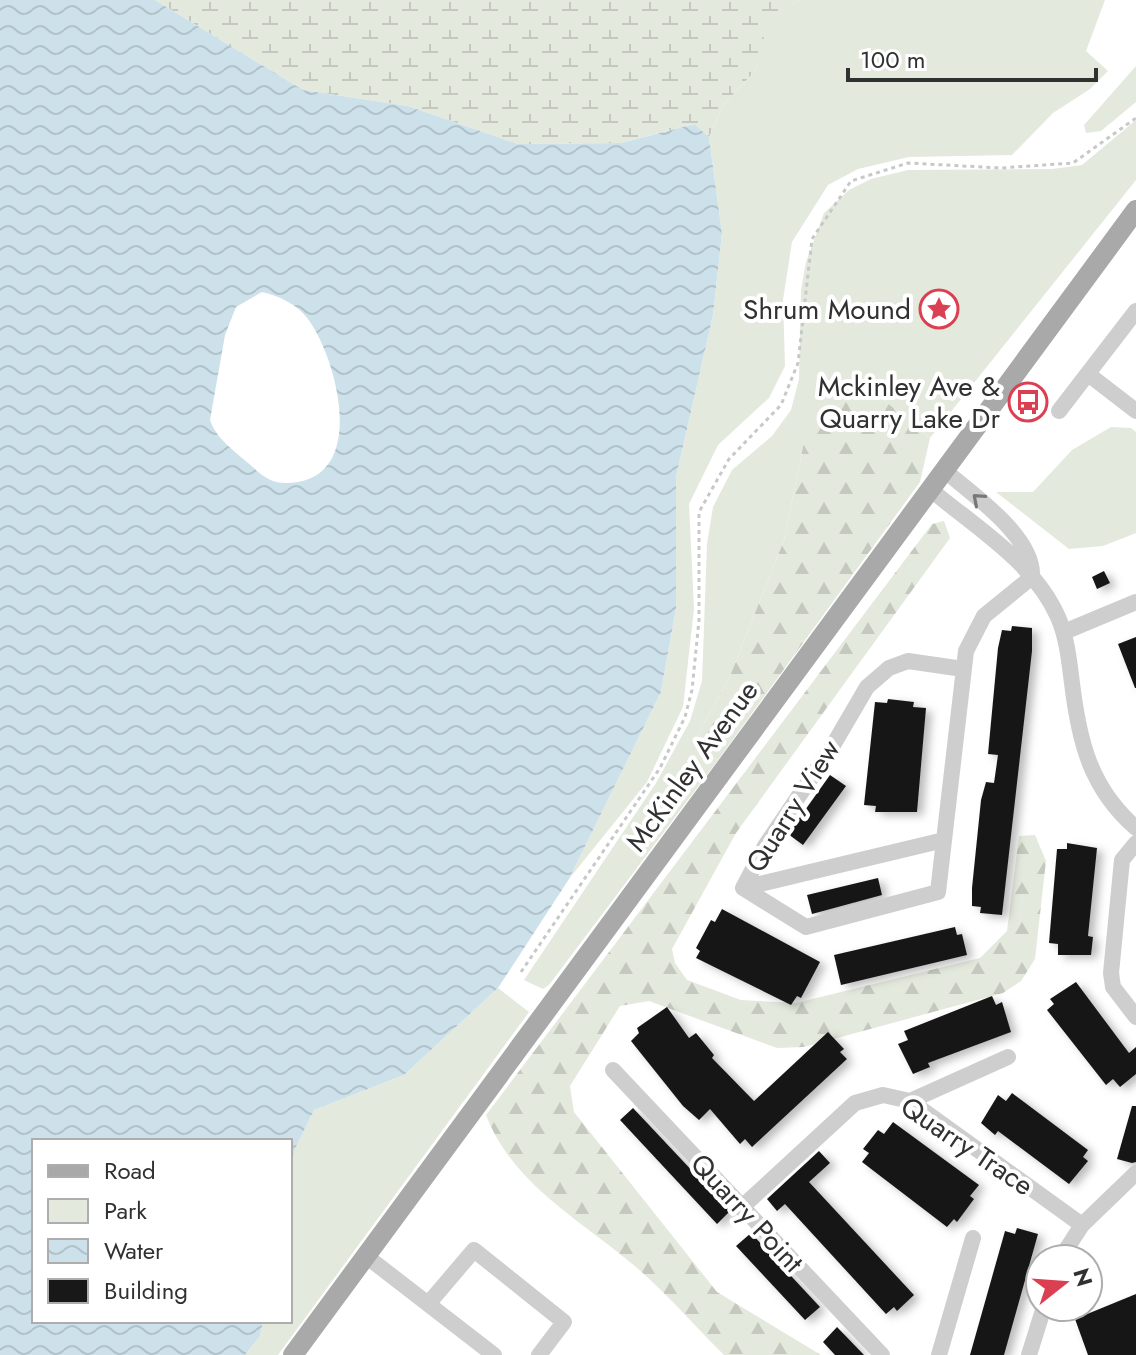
<svg xmlns="http://www.w3.org/2000/svg" width="1136" height="1355" viewBox="0 0 1136 1355" font-family="Jost,sans-serif">
<style>
.green{fill:#e4e9dd}
.forest{fill:url(#forest-firs)}
.wetland{fill:url(#wetland-marsh)}
.water{fill:url(#water-waves);fill-rule:evenodd}
.building{fill:#181818;filter:url(#shadow)}
.lines{fill:none;stroke-linecap:round;stroke-linejoin:round}
.path{stroke:#c8c8c8;stroke-width:3;stroke-dasharray:4 4;stroke-linecap:butt}
.minor{stroke:#cecece;stroke-width:16}
.major{stroke:#a9a9a9;stroke-width:20}
.oneway{stroke:#787878}
.labels{text-anchor:middle;dominant-baseline:central;stroke-width:8;stroke-linejoin:round;paint-order:stroke}
.poi-label{font-size:28px;fill:#313131;stroke:#fff;text-anchor:end}
.street-label{font-size:28px;fill:#313131;stroke:#fff}
</style>
<defs>
<pattern id="forest-firs" width="22" height="20" patternUnits="userSpaceOnUse" patternTransform="scale(2)"><rect width="22" height="20" fill="#e4e9dd"/><path d="M5 1l3.5 6h-7zM16 11l3.5 6h-7z" fill="#c4c8be"/></pattern>
<pattern id="wetland-marsh" width="20" height="14" patternUnits="userSpaceOnUse" patternTransform="scale(2)"><rect width="20" height="14" fill="#e4e9dd"/><path d="M1 5h8M5 5V1M11 12h8M15 12V8" fill="none" stroke="#c4c8be"/></pattern>
<pattern id="water-waves" width="16" height="10" patternUnits="userSpaceOnUse" patternTransform="scale(2)"><rect width="16" height="10" fill="#cde1eb"/><path d="M0 5q4-4 8 0t8 0" fill="none" stroke="#b0c2ca"/></pattern>
<filter id="shadow"><feDropShadow dx="6" dy="3.5" stdDeviation="4" flood-color="#0004"/></filter>
</defs>
<rect width="100%" height="100%" fill="#fff"/>
<path class="green" d="M798 0H1105L1086 51 1108 71 1090 89 1053 113 1012 155 909 157 858 169 828 185 792 242 783 300 785 366 769 398 718 445 689 504 694 609 683 707 647 782 569 879 661 692 676 608V477L713 315 722 234 709 137 724 104 755 71 767 22Z
M1136 66V102L1101 131 1086 133 1084 125Z
M1136 120V180L930 438 857 378 804 442 784 540 730 676 696 738 700 755 718 760 549 985 543 989 524 980 656 783 690 721 702 681 707 544 713 507 732 470 772 436 791 410 799 379 801 290 806 262 824 213 849 190 871 179 908 170 1052 169 1082 165Z
M1111 427 1131 428 1136 432V533L1103 546 1069 549 996 492H1033L1072 450Z
M498 988 529 1012 278 1355H245L260 1336 263 1321H290V1178L295 1149 314 1110 404 1075Z"/>
<path class="forest" d="M857 378 930 438 920 482 718 760 700 755 696 738 730 676 784 540 804 442 825 397Z
M944 521 950 538 736 833 672 949 675 963 687 980 741 1000 796 1003 980 958 1007 931 1019 836 1035 835 1046 861 1035 959 1021 981 1003 993 804 1047 777 1048 649 1001 620 1006 570 1086 574 1112 717 1292 821 1355H724C695 1326 667 1294 636 1267 581 1220 513 1185 486 1115L932 524Z"/>
<path class="wetland" d="M155 0H798L768 22 755 71 724 104 709 137 693 124 621 143 518 144 408 106 303 90Z"/>
<path class="water" d="M0 0H155L303 90 408 106 518 144 621 143 694 124 709 137 722 234 713 315 676 477V608L661 692 569 879 498 988 404 1075 314 1110 295 1149 290 1178V1141H34V1321H263L260 1336 245 1355H0ZM262 292C279 296 297 304 308 319 336 357 367 470 298 482 279 485 269 482 255 469 239 454 217 441 210 420L225 335 236 307Z"/>
<path class="building" d="M1104 571 1110 583 1097 589 1092 577Z
M1012 626 1032 628V651L1002 915 980 913 981 907 972 906V888L981 800 986 782 994 783 998 755 988 754 998 648 1002 630 1011 631Z
M1136 637V688H1135L1118 644Z
M888 699 914 702 913 707 926 708 917 812H875L876 806 864 805 875 702 887 703Z
M830 775 846 786 803 845 788 834Z
M1067 843 1097 848 1088 936 1093 937 1091 955H1058V944L1049 943 1057 849H1067Z
M878 878 882 895 812 914 807 895Z
M722 909 820 962 801 998 797 996 791 1005 696 958 700 951 696 948 711 920 715 922Z
M955 927 957 935 962 934 967 955 841 985 834 955Z
M1076 982 1129 1053 1136 1047V1074L1120 1087 1113 1079 1106 1085 1047 1010 1054 1004 1050 999Z
M992 996 996 1005 1002 1002 1011 1032 928 1063 930 1067 913 1074 898 1044 908 1040 904 1031Z
M667 1007 689 1038 696 1033 714 1055 712 1058 754 1101 828 1032 844 1049 840 1052 847 1059 752 1147 745 1139 740 1144 710 1109 699 1120 683 1106 631 1041 639 1033 637 1028Z
M1012 1093 1088 1150 1083 1157 1088 1161 1069 1184 998 1131 995 1135 981 1123 998 1095 1006 1101Z
M1132 1106H1136V1162L1132 1163 1117 1159Z
M633 1108 730 1211 717 1224 620 1120Z
M893 1122 979 1185 970 1196 974 1199 957 1222 954 1219 947 1227 862 1162 869 1153 863 1149 878 1130 884 1134Z
M819 1151 830 1163 809 1182 914 1295 897 1311 894 1307 886 1314 785 1204 777 1211 767 1199Z
M1017 1228 1038 1234 1004 1355H970L1005 1231 1015 1234Z
M751 1233 820 1307 805 1320 736 1246Z
M1136 1294V1355H1088L1075 1319Z
M837 1327 864 1355H835L823 1342Z"/>
<g class="lines">
<path class="path" d="M521 972 660 768 685 717 692 690 699 620V512L729 459 781 405 798 363 812 239 851 181 908 163 1001 168 1073 163 1136 118"/>
<path class="minor" d="M1088 374 1136 411
M1059 411 1136 311
M944 470C972 494 1035 537 1032 577
M930 489C975 527 1034 562 1058 617 1067 638 1069 660 1072 683 1079 741 1090 788 1136 828
M1064 632 1136 602
M1136 843 1122 860 1111 973 1113 987 1136 1017
M743 888 806 927 938 892 966 651 984 616 1032 577
M743 888 765 846 832 747 867 687 889 668 908 661 963 669
M743 888 944 840
M613 1070 882 1355
M910 1101 1008 1057
M741 1208 855 1103 883 1095 910 1101 1082 1225
M366 1256 494 1355
M1060 1259 1082 1225 1136 1173
M428 1304 474 1250 564 1322 539 1355
M939 1355 973 1238
M1029 1355 1044 1307"/>
<path class="major" d="M293 1355 1136 210"/>
</g>
<defs><path id="oneway-chevron" d="M-2-3.5L2.5 0L-2 3.5" fill="none" stroke-width="1.6" stroke-linecap="round" stroke-linejoin="round" transform="scale(2)"/></defs>
<use class="oneway" href="#oneway-chevron" transform="translate(978 499) rotate(-139)"/>
<defs>
<symbol id="sight-ring" viewBox="-11 -11 22 22"><circle r="9.5" fill="#fff" stroke="#db4052" stroke-width="1.5"/><path d="M0-6L1.8-2.2L6-1.7L2.9 1.2L3.7 5.4L0 3.3L-3.7 5.4L-2.9 1.2L-6-1.7L-1.8-2.2Z" fill="#db4052"/></symbol>
<symbol id="bus-ring" viewBox="-11 -11 22 22"><circle r="9.5" fill="#fff" stroke="#db4052" stroke-width="1.5"/><path d="M-5-6H5V4H4V6H2V4H-2V6H-4V4H-5ZM-3.5-4V0h7V-4ZM-3.5 1.2v1.5H-2V1.2ZM2 1.2v1.5H3.5V1.2Z" fill="#db4052"/></symbol>
</defs>
<g fill-rule="evenodd">
<use href="#sight-ring" x="917" y="287" width="44" height="44"/>
<use href="#bus-ring" x="1006" y="380" width="44" height="44"/>
</g>
<g class="labels">
<g class="poi-label">
<text x="911" y="309">Shrum Mound</text>
<text x="1000" y="386">Mckinley Ave &amp;<tspan x="1000" dy="32">Quarry Lake Dr</tspan></text>
</g>
<g class="street-label">
<text transform="translate(692 766) rotate(-54)">McKinley Avenue</text>
<text transform="translate(793 806) rotate(-58)">Quarry View</text>
<text transform="translate(967 1146) rotate(34)">Quarry Trace</text>
<text transform="translate(747 1213) rotate(47)">Quarry Point</text>
</g>
</g>
<rect x="32" y="1139" width="260" height="184" fill="#ffffff" stroke="#adadad" stroke-width="2"/>
<rect x="48" y="1165" width="40" height="12" fill="#a9a9a9" stroke="#adadad" stroke-width="2"/>
<text x="104" y="1179" font-size="24" fill="#313131">Road</text>
<rect x="48" y="1199" width="40" height="24" fill="#e4e9dd" stroke="#adadad" stroke-width="2"/>
<text x="104" y="1219" font-size="24" fill="#313131">Park</text>
<rect x="48" y="1239" width="40" height="24" fill="url(#water-waves)" stroke="#adadad" stroke-width="2"/>
<text x="104" y="1259" font-size="24" fill="#313131">Water</text>
<rect x="48" y="1279" width="40" height="24" fill="#181818" stroke="#adadad" stroke-width="2"/>
<text x="104" y="1299" font-size="24" fill="#313131">Building</text>
<g transform="translate(1064 1283) rotate(73)"><circle r="38" fill="#ffffff" stroke="#adadad" stroke-width="2"/>
<path d="M0-6L14 30L0 20L-14 30Z" fill="#db4052"/>
<text y="-12" font-size="22" font-weight="bold" text-anchor="middle" fill="#313131">N</text>
</g>
<path d="M848 68v12h248v-12" fill="none" stroke="#313131" stroke-width="4"/>
<text x="860" y="68" font-size="24" fill="#313131" stroke="#ffffff" stroke-width="6" paint-order="stroke">100 m</text>
</svg>
